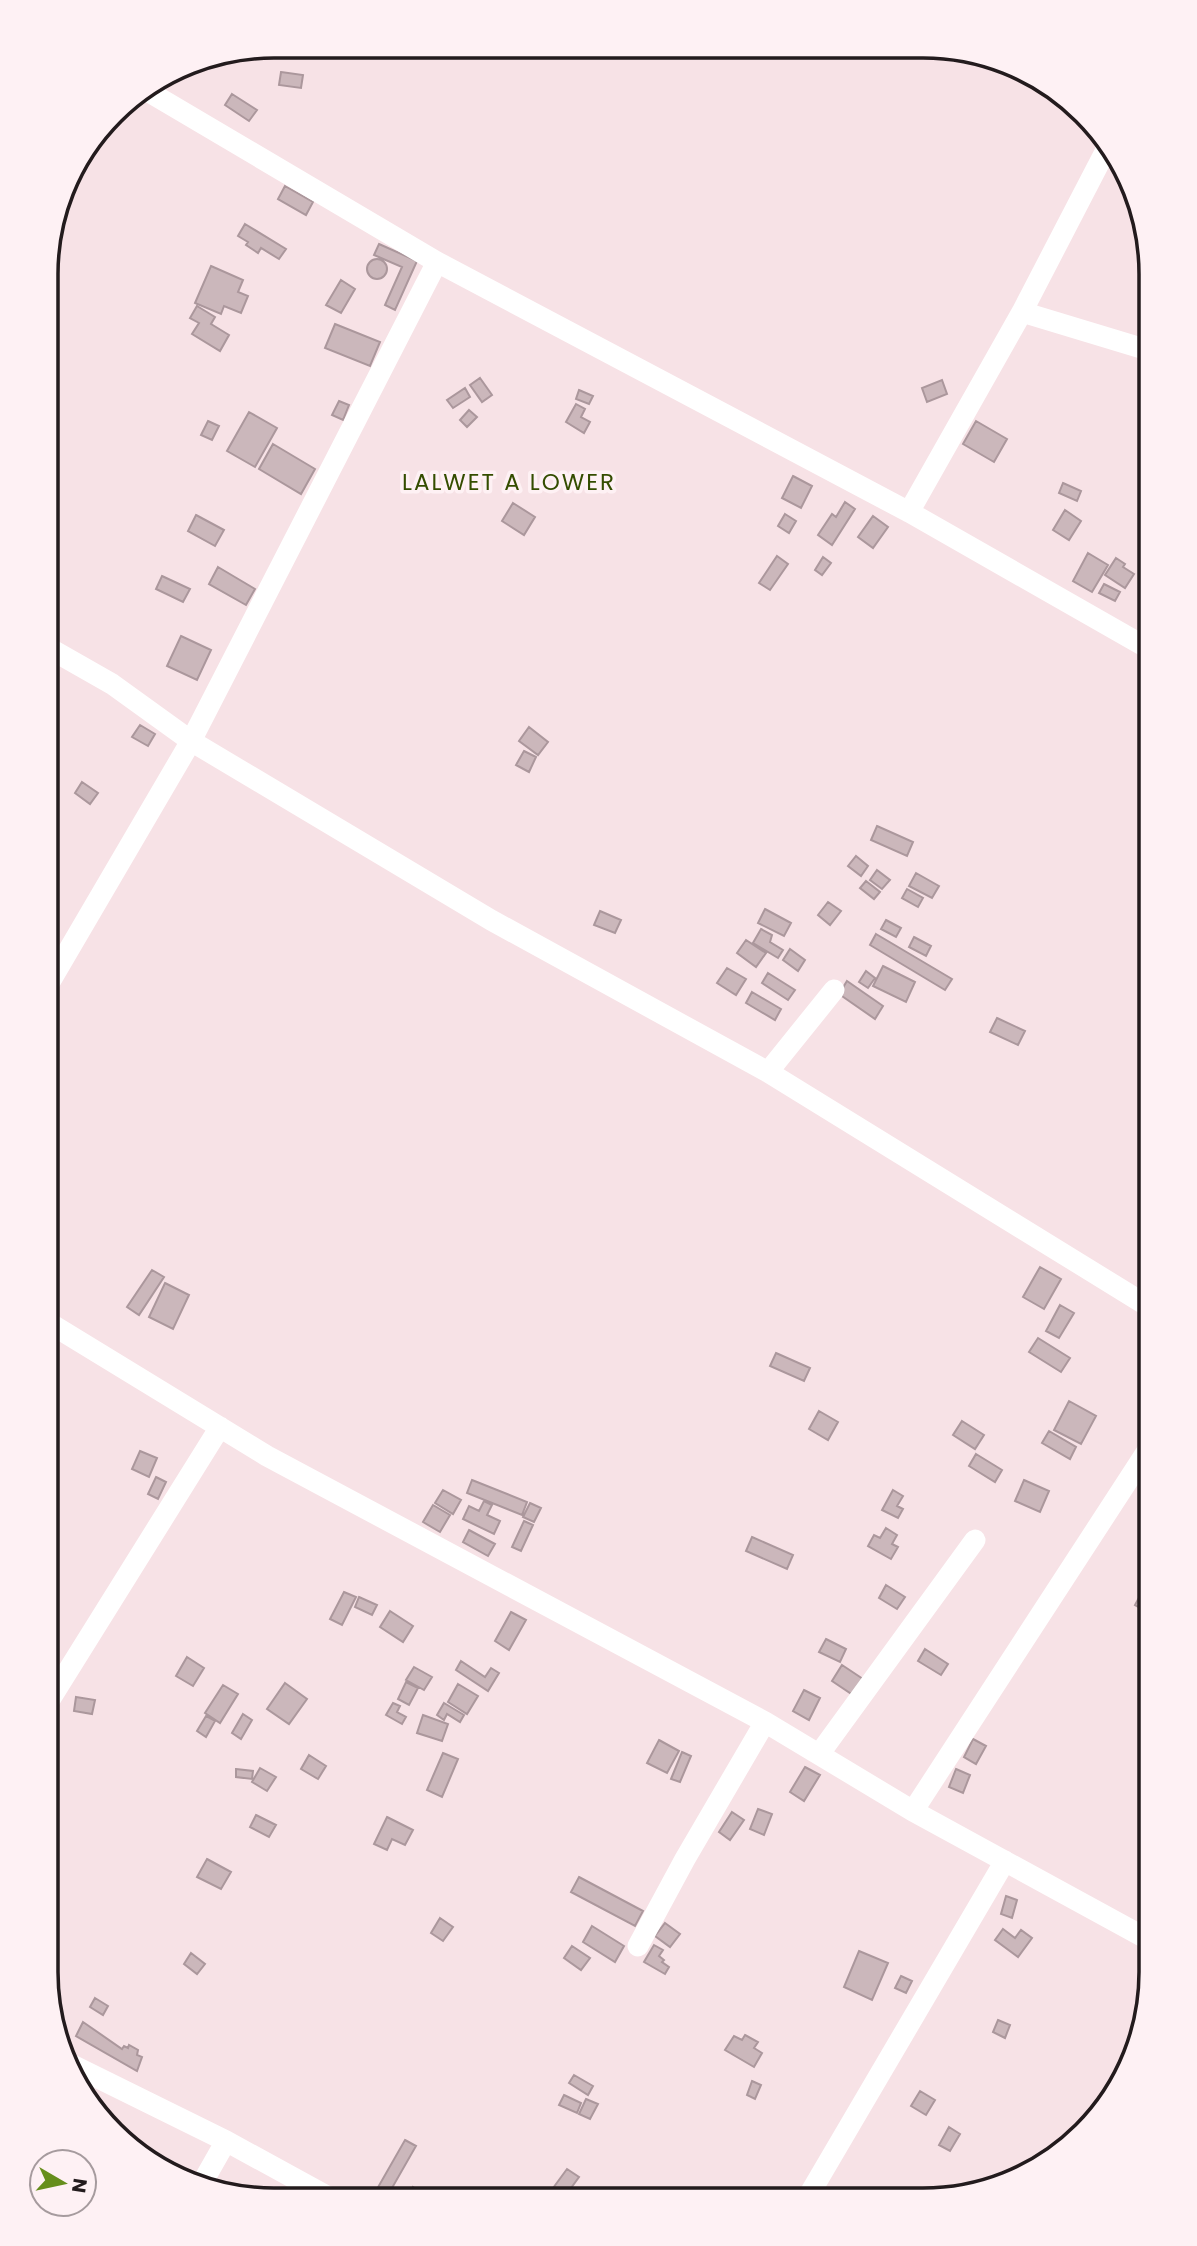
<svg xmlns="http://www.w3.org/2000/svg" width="1197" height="2246" viewBox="0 0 1197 2246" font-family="Poppins,sans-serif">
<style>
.building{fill:#cbb7bb;stroke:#ab979c;stroke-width:2}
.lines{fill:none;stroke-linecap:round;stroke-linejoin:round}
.street{stroke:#fff;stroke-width:21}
.labels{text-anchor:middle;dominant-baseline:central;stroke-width:7;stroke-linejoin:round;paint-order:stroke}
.quarter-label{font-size:23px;letter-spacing:2px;fill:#344d00;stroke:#fef1f4}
.rim{fill:none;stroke:#231b1d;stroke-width:3.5}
</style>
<rect width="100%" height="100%" fill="#f7e2e6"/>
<path class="building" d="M281 72 303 75 301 88 279 85Z
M232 94 257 110 249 121 225 105Z
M285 186 313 202 306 215 278 199Z
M245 224 286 249 279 259 261 248 258 253 246 245 248 242 238 236Z
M379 244 417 261 395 310 385 305 402 267 374 255Z
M367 269a10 10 0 1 1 20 0a10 10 0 1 1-20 0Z
M211 266 243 280 238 292 248 296 241 313 224 306 221 314 195 303Z
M341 280 355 289 341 313 326 305Z
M197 306 215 317 211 324 229 335 220 351 192 334 199 323 190 318Z
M335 324 380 342 370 366 325 348Z
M480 378 492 395 482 402 470 385Z
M942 380 947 394 927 402 922 388Z
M465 388 470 397 453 408 447 400Z
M579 390 593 396 589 404 576 399Z
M339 401 349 405 343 420 332 415Z
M576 404 585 409 581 417 590 422 584 433 566 422Z
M469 410 477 417 467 427 460 420Z
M249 412 277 428 255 467 227 451Z
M208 421 219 426 212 440 201 435Z
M976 421 1007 439 994 462 963 444Z
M273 444 315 469 301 494 259 469Z
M793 476 812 486 801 508 782 498Z
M1063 483 1081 491 1077 501 1059 493Z
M845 502 855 509 832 545 818 535 832 514 836 517Z
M513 503 535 517 524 535 502 521Z
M1065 510 1081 521 1069 540 1053 530Z
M785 514 796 521 789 533 778 526Z
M196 515 224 530 215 546 188 531Z
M873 516 888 527 873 548 858 537Z
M1088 553 1108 565 1092 592 1073 581Z
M777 556 788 564 770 590 759 583Z
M823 557 831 563 822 575 815 570Z
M1116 558 1125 564 1123 567 1134 574 1125 588 1105 575Z
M218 567 255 589 246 605 209 584Z
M162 576 190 589 183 602 156 589Z
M1104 584 1120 592 1115 601 1099 593Z
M181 636 211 650 197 680 167 666Z
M140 725 155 734 148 746 132 737Z
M529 727 548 742 538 755 519 741Z
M524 751 536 757 529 772 516 765Z
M82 782 98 793 90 804 75 793Z
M877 826 913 842 907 856 871 840Z
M856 856 868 866 861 876 848 866Z
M877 870 890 880 882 889 870 880Z
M916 873 939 886 932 898 909 886Z
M866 881 880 892 874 899 860 888Z
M907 889 923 898 918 907 902 898Z
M828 902 841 911 830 925 818 915Z
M765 909 791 923 784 936 758 923Z
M600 911 621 920 615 933 594 925Z
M886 920 901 928 896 937 881 929Z
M761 929 772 935 770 942 783 950 778 958 753 943Z
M876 934 952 979 945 990 870 945Z
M914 937 931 946 926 956 909 947Z
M746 940 766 953 756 967 737 953Z
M790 949 805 960 798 971 783 960Z
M883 966 915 982 906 1002 873 986Z
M727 968 746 979 736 995 717 983Z
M866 971 875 978 868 988 859 982Z
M768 973 795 990 788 1000 762 983Z
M847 981 883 1006 875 1019 839 994Z
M752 992 781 1009 775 1020 746 1003Z
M997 1018 1025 1031 1018 1045 990 1032Z
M1040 1267 1061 1279 1044 1309 1023 1297Z
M152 1270 164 1277 139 1315 127 1307Z
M165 1283 189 1295 173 1329 149 1317Z
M1060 1305 1074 1313 1059 1338 1046 1331Z
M1038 1338 1070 1358 1061 1372 1029 1352Z
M776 1353 810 1368 804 1381 770 1366Z
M1069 1401 1096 1416 1081 1444 1054 1430Z
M819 1411 838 1422 828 1440 809 1429Z
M962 1421 984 1435 975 1449 953 1435Z
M1049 1431 1076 1447 1070 1459 1042 1443Z
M140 1451 157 1458 149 1477 132 1469Z
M976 1454 1002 1470 995 1482 969 1466Z
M156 1477 166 1482 158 1499 148 1494Z
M472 1480 527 1502 522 1515 467 1493Z
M1024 1480 1049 1491 1040 1512 1015 1501Z
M443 1490 461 1500 453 1514 435 1503Z
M893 1490 903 1496 897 1506 903 1509 898 1518 882 1510Z
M484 1501 492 1505 487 1515 500 1521 494 1534 463 1519 469 1506 479 1511Z
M530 1503 541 1508 534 1522 523 1517Z
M433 1505 450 1515 440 1532 423 1522Z
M524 1521 533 1525 521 1551 512 1547Z
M886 1528 897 1535 892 1544 898 1547 891 1559 868 1546 874 1535 880 1538Z
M469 1530 495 1544 488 1556 463 1542Z
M752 1537 793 1555 787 1569 746 1551Z
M886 1585 905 1597 897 1609 879 1598Z
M344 1592 356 1597 342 1625 330 1619Z
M1141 1594 1151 1600V1614L1135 1605Z
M359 1597 377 1605 372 1615 355 1607Z
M390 1611 413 1626 403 1642 380 1627Z
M511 1612 526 1620 509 1650 495 1641Z
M1149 1615 1151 1617V1643L1147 1647 1139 1639 1147 1631 1140 1624Z
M47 1638 57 1642 51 1659 46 1657Z
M826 1639 846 1649 840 1662 819 1652Z
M925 1649 948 1664 941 1675 918 1661Z
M187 1657 204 1668 193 1686 176 1676Z
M461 1661 485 1677 491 1668 499 1673 488 1691 456 1670Z
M842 1665 863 1679 853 1695 832 1681Z
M414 1667 432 1677 424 1690 406 1680Z
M406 1682 418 1688 409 1705 398 1699Z
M285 1683 307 1699 289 1724 267 1709Z
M458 1684 478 1696 467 1714 448 1702Z
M223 1685 238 1694 220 1723 205 1713Z
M804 1690 820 1698 809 1720 793 1711Z
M76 1697 95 1700 92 1714 74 1711Z
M393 1703 400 1706 397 1712 406 1717 402 1724 386 1715Z
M444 1703 464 1715 460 1722 447 1714 444 1720 437 1715Z
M243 1714 252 1720 241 1739 232 1733Z
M423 1715 448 1724 442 1741 417 1733Z
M206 1716 215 1721 206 1737 197 1731Z
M973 1739 986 1746 976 1764 964 1757Z
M659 1740 679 1751 667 1773 647 1763Z
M682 1752 691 1756 680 1782 671 1779Z
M443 1753 458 1759 442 1797 427 1790Z
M309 1755 326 1766 318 1779 301 1769Z
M805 1767 820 1775 804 1801 790 1792Z
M260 1768 276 1777 267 1791 252 1782Z
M236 1769 253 1771 252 1779 236 1777Z
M956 1769 970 1775 963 1793 949 1787Z
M758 1809 772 1814 764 1835 750 1829Z
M732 1812 744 1820 730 1840 719 1832Z
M256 1815 276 1825 269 1837 250 1827Z
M387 1817 413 1830 405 1845 392 1839 387 1850 374 1844Z
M207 1859 231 1872 221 1889 197 1877Z
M579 1877 643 1911 635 1926 571 1892Z
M1006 1896 1017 1900 1012 1918 1001 1914Z
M440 1918 453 1927 443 1941 431 1933Z
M665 1923 680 1934 670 1947 655 1936Z
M592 1926 624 1946 615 1962 583 1942Z
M1003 1929 1015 1938 1021 1930 1032 1938 1018 1957 995 1940Z
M654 1945 663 1950 659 1956 664 1960 662 1962 669 1967 665 1974 644 1962Z
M572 1946 590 1958 581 1970 564 1958Z
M859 1951 888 1963 872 2000 844 1987Z
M191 1953 205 1964 197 1974 184 1964Z
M901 1976 912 1981 906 1993 895 1988Z
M95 1998 108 2006 103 2015 90 2007Z
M998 2020 1010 2025 1005 2038 993 2032Z
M83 2022 122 2049 124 2046 128 2048 129 2045 138 2050 137 2055 142 2057 137 2071 76 2036Z
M745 2035 758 2042 754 2048 762 2053 754 2067 725 2050 734 2036 742 2040Z
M574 2075 593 2086 588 2095 569 2083Z
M752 2081 761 2085 755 2099 747 2095Z
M920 2091 935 2100 926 2115 911 2106Z
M564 2095 581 2103 577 2113 559 2105Z
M586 2099 598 2104 590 2119 579 2114Z
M949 2127 960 2134 950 2151 939 2145Z
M405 2140 416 2146 388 2195 377 2189Z
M567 2169 579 2177 563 2199H554L548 2195Z
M413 2187 431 2198 430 2199H406Z"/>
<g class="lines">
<path class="street" d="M144 89 437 262 909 512 1151 650
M1022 312 1151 351
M909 512 1022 312 1106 150
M47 647 112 684 191 741 491 920 768 1072 1151 1308
M47 987 191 741 437 262
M768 1072 834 990
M46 1321 267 1456 765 1722 913 1811 1151 1941
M46 1706 220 1427
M820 1753 975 1540
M913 1811 1151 1445
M638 1946 685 1859 765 1722
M70 2064 226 2141 332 2199
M201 2185 226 2141
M806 2200 1005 1861"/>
</g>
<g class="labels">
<g class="quarter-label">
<text x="509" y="482">LALWET A LOWER</text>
</g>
</g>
<path d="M0 0H1197V2246H0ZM274 58H923A216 216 0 0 1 1139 274V1972A216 216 0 0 1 923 2188H274A216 216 0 0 1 58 1972V274A216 216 0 0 1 274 58Z" fill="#fef1f4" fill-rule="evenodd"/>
<path class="rim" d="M274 58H923A216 216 0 0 1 1139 274V1972A216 216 0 0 1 923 2188H274A216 216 0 0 1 58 1972V274A216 216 0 0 1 274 58Z"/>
<g transform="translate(63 2183) rotate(99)"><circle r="33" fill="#fef1f4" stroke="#a69b9e" stroke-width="2"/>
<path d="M0-5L12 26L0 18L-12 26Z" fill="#668e1c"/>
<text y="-10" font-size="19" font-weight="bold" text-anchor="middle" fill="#231b1d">N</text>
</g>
</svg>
